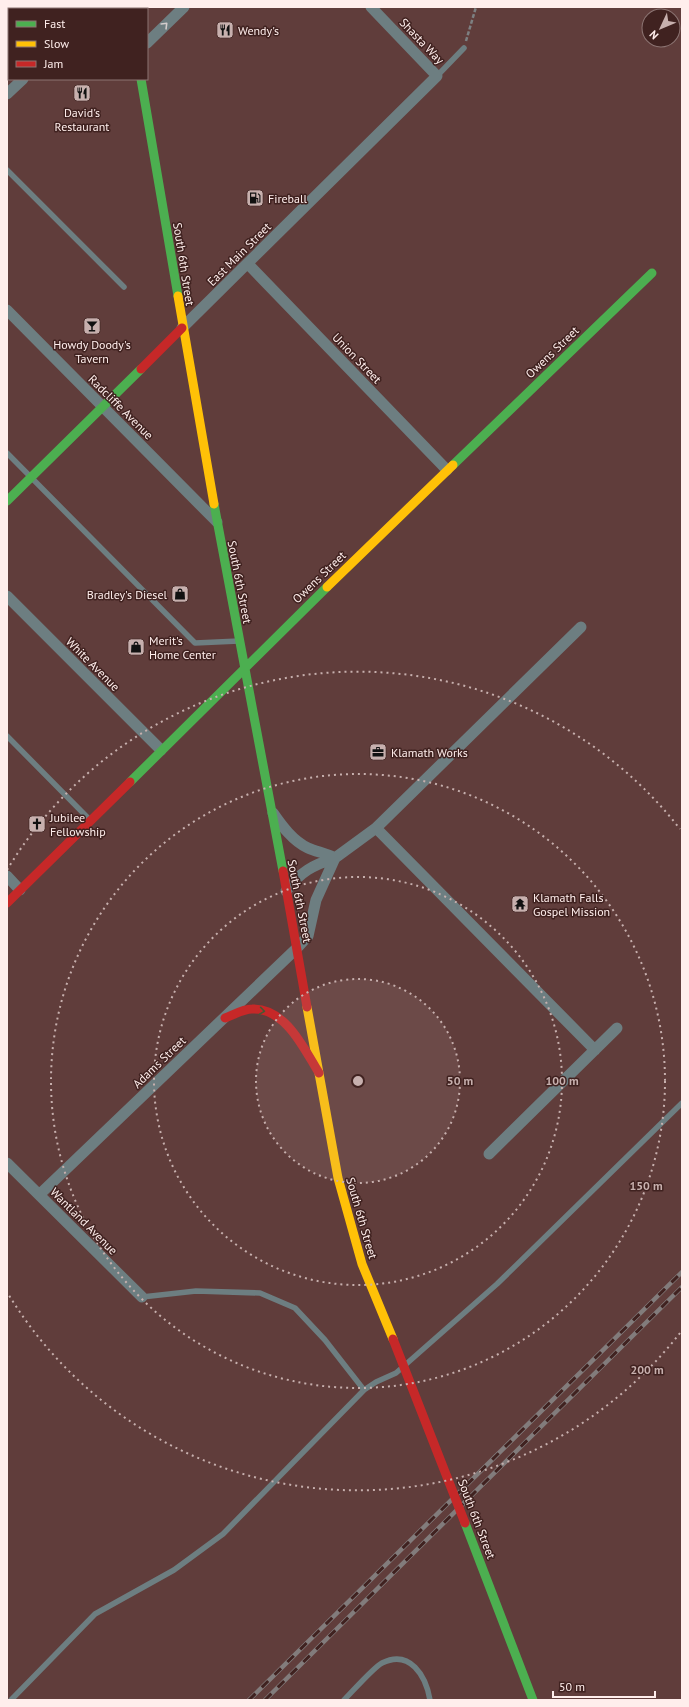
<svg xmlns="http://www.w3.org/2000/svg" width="689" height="1707" viewBox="0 0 689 1707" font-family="'PT Sans',sans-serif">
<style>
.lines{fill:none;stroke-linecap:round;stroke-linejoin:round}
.path{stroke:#7d8082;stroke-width:2.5;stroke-dasharray:4 2;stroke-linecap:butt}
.lane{stroke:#6d7e81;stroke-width:5.5}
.street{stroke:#6d7e81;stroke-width:11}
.fast{stroke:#4caf50;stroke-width:9}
.slow{stroke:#ffc107;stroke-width:9}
.jam{stroke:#c62828;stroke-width:9}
.rail-casing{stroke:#827c7c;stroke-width:4.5}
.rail{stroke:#402220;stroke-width:3;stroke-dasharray:9;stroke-linecap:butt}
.fast-bridge{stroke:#4caf50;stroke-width:9}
.jam-bridge{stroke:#c62828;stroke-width:9}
.oneway{stroke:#d3cccc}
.oneway2{stroke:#455a33}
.ring{fill:none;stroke:#c7b0ae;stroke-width:2;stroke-dasharray:2 4}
.labels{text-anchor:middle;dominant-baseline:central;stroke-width:3;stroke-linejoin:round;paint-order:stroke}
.poi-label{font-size:12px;fill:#ffeeec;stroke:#402220;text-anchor:start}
.street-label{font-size:12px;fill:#ffeeec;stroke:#402220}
.centre{fill:#c7b0ae;stroke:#402220;stroke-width:2}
.ring-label{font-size:12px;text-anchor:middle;font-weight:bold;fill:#c7b0ae;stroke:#402220;stroke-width:3;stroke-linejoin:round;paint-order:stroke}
</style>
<rect width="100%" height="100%" fill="#603d3b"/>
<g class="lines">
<path class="path" d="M466 41 476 7"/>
<path class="lane" d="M437 76 464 48
M7 170 124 287
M7 453 195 643 239 641
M7 736 90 820
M142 1297 196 1291 260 1293 295 1308 325 1340 364 1390
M11 1700 95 1614 174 1570 223 1534 364 1390 376 1382 396 1373 497 1284 682 1103
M344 1700C352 1692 374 1667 382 1663 410 1649 426 1676 430 1700"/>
<path class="street" d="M96 9 99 7
M7 27 9 29
M147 43 184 7
M7 94 23 79
M248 264 447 470
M7 310 217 522
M182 328 437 76 371 7
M7 596 161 750
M273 813C282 826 293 841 308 848 317 852 326 853 335 858
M376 828 595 1050
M7 876 20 890
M286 891C300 872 313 865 335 858
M489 1154 617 1028
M7 1163 142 1297
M39 1195 297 948 308 936 316 900 335 858 376 828 581 627"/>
<path class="fast" d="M141 79 178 296
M453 465 652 273
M7 501 141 369
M214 504 283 871
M130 782 327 587"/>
<path class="slow" d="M129 7V9
M178 296 214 504
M327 587 453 465
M307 1007 338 1178 362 1264 393 1339"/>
<path class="jam" d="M141 369 182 328
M283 871 307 1007
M7 903 130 782
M225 1018C233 1015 243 1009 252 1009 286 1008 304 1049 319 1073"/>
<defs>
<path id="rail" d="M249 1700 682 1272
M265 1700 682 1287"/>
</defs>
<use href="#rail" class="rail-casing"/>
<use href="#rail" class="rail"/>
<path class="fast-bridge" d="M465 1523 533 1700"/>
<path class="jam-bridge" d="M393 1339 465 1523"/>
</g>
<defs><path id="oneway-chevron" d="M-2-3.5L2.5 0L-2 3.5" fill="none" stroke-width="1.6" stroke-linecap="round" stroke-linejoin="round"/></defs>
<use class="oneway" href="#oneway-chevron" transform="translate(165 25) rotate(-45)"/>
<use class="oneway2" href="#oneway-chevron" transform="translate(262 1011) rotate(9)"/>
<circle cx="358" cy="1081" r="102" fill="#c7b0ae" fill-opacity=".12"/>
<g class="ring">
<circle cx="358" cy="1081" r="102"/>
<circle cx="358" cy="1081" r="204"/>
<circle cx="358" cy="1081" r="307"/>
<path d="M680 1333A409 409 0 0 1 7 1292M7 870A409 409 0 0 1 680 829"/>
</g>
<defs>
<symbol id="restaurant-square" viewBox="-11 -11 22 22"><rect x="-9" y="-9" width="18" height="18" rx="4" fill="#c7b0ae" stroke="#402220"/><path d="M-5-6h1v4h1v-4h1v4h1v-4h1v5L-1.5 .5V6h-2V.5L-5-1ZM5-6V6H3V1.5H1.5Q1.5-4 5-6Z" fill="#111"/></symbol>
<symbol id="fuel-square" viewBox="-11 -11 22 22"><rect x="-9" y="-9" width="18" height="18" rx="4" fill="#c7b0ae" stroke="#402220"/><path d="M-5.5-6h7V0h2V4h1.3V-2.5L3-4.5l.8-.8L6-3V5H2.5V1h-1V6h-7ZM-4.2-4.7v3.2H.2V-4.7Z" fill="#111"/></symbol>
<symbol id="bar-square" viewBox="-11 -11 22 22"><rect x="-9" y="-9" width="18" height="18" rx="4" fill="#c7b0ae" stroke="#402220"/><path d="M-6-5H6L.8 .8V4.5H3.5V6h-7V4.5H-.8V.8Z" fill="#111"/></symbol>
<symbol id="shop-square" viewBox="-11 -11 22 22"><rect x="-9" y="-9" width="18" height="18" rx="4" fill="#c7b0ae" stroke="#402220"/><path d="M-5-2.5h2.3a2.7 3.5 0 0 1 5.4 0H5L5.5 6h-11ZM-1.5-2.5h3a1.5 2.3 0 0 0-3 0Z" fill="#111"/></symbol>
<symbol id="office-square" viewBox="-11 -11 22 22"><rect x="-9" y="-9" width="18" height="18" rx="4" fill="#c7b0ae" stroke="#402220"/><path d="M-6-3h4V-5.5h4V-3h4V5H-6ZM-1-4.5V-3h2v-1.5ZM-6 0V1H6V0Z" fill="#111"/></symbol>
<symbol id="church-square" viewBox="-11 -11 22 22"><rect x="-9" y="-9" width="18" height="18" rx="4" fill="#c7b0ae" stroke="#402220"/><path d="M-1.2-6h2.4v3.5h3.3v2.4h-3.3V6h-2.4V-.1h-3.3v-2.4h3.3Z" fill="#111"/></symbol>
<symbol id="temple-square" viewBox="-11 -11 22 22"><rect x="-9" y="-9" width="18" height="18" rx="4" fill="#c7b0ae" stroke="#402220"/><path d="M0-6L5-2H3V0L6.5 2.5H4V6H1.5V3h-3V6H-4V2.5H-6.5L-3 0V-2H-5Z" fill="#111"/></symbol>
</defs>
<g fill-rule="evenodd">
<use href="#restaurant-square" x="215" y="20" width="20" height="20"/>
<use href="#restaurant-square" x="72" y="83" width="20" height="20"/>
<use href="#fuel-square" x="245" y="188" width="20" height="20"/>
<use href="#bar-square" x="82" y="316" width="20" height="20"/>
<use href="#shop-square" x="170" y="584" width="20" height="20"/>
<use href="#shop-square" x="126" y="637" width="20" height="20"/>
<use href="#office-square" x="368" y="742" width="20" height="20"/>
<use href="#church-square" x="27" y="814" width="20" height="20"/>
<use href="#temple-square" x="510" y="894" width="20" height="20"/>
</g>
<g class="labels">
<g class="poi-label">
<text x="238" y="30">Wendy's</text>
<text x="82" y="112" text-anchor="middle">David's<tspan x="82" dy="14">Restaurant</tspan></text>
<text x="268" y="198">Fireball</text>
<text x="92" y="344" text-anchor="middle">Howdy Doody's<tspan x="92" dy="14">Tavern</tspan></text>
<text x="167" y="594" text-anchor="end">Bradley's Diesel</text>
<text x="149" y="640">Merit's<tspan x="149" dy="14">Home Center</tspan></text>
<text x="391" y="752">Klamath Works</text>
<text x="50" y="817">Jubilee<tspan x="50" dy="14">Fellowship</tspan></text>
<text x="533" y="897">Klamath Falls<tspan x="533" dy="14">Gospel Mission</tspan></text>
</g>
<g class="street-label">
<text transform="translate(422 41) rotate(46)">Shasta Way</text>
<text transform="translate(239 254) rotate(-45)">East Main Street</text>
<text transform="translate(184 264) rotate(81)">South 6th Street</text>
<text transform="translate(552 352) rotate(-44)">Owens Street</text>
<text transform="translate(357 358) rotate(46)">Union Street</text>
<text transform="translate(121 407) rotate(45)">Radcliffe Avenue</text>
<text transform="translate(319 577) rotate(-44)">Owens Street</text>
<text transform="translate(240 582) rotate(79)">South 6th Street</text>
<text transform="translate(93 664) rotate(45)">White Avenue</text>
<text transform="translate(300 901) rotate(79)">South 6th Street</text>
<text transform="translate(159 1062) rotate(-44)">Adams Street</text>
<text transform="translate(362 1218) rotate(74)">South 6th Street</text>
<text transform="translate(84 1221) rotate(45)">Wantland Avenue</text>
<text transform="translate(477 1519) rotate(69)">South 6th Street</text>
</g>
</g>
<circle cx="358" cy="1081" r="6" class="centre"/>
<g class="ring-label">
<text x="460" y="1085">50 m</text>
<text x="562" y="1085">100 m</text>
<text x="646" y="1190">150 m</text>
<text x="647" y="1374">200 m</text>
</g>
<rect width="689" height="1707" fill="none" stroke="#ffeeec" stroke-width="16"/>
<rect x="8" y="8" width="140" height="72" fill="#402220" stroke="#8c7472"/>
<rect x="16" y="21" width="20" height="6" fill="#4caf50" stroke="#8c7472"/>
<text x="44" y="28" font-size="12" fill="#ffeeec">Fast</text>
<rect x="16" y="41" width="20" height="6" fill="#ffc107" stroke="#8c7472"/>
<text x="44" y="48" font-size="12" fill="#ffeeec">Slow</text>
<rect x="16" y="61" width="20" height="6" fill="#c62828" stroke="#8c7472"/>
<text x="44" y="68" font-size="12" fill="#ffeeec">Jam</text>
<g transform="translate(661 28) rotate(226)"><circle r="19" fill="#402220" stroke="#8c7472"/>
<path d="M0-3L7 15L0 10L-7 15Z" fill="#c7b0ae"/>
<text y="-6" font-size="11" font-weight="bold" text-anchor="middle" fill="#ffeeec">N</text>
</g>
<path d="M553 1691v6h102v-6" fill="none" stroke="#ffeeec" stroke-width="2"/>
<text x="559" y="1691" font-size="12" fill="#ffeeec" stroke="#402220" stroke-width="3" paint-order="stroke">50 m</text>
</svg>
